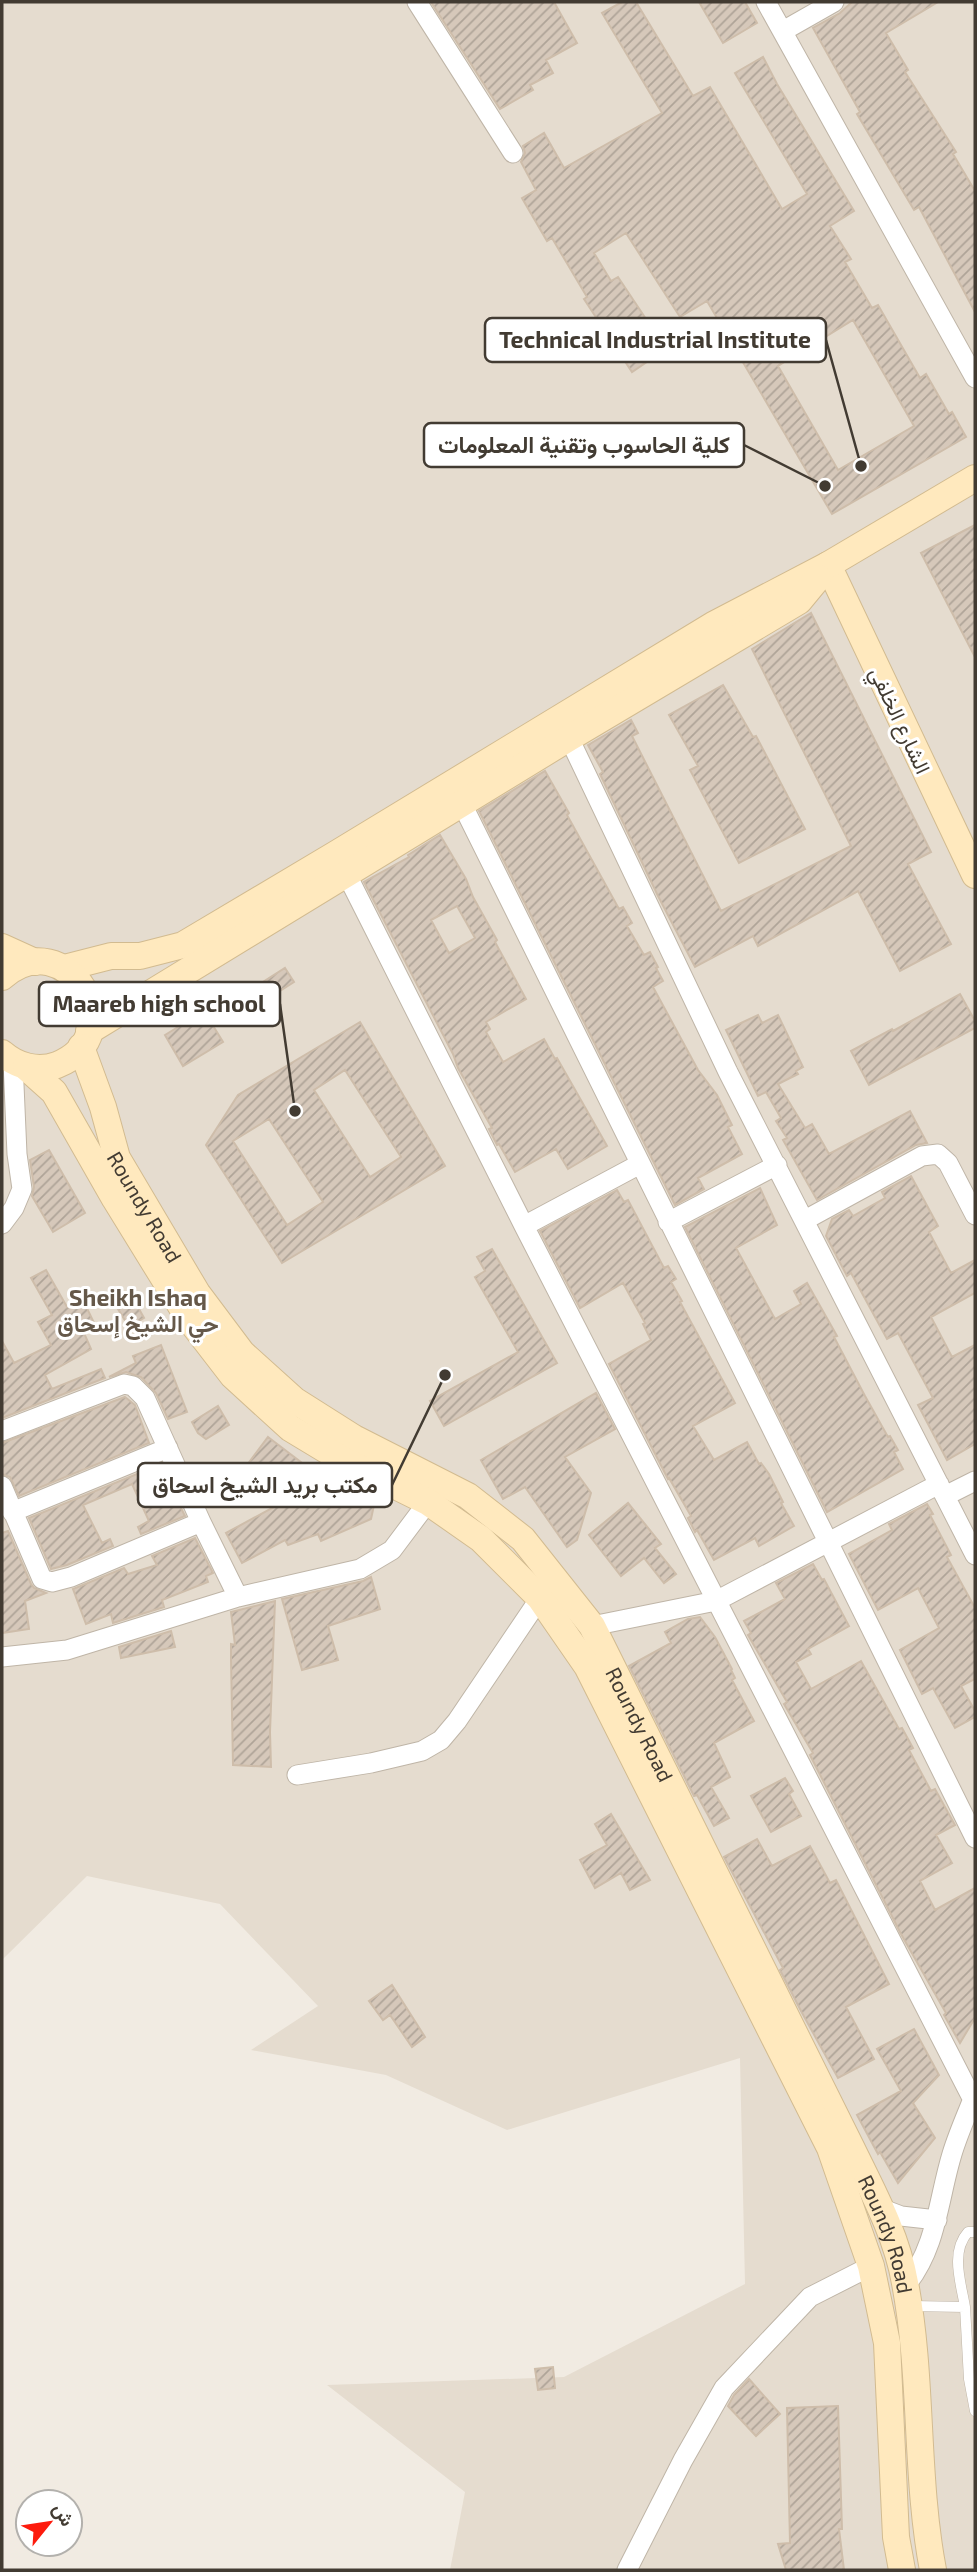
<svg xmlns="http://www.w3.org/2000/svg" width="977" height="2572" viewBox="0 0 977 2572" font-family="'Exo 2',Vazirmatn,sans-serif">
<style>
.residential{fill:#e5dccf}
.building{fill:url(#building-hatch);stroke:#cebdaa;stroke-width:2;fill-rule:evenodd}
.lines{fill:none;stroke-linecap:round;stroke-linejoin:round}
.lane-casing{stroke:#bfb5a7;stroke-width:11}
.street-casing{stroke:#bfb5a7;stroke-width:21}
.secondary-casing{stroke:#d2bb90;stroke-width:28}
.lane{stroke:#fff;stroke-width:10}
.street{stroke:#fff;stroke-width:19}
.secondary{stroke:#ffe9be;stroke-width:26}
.labels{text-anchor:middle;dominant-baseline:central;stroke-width:6;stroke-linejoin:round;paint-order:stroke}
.street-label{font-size:21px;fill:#423b32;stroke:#fff}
.neighbourhood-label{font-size:23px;font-weight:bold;fill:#655849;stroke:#fff}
.leader{fill:none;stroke:#423b32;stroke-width:2.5}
.callout-dot{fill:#423b32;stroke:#fff;stroke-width:2.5}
.callout{fill:#fff;stroke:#423b32;stroke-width:2.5}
.callout-label{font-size:23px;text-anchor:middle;font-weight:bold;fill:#423b32}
</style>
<defs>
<pattern id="building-hatch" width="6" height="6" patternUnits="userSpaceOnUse" patternTransform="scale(1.75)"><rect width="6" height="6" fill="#d6c8ba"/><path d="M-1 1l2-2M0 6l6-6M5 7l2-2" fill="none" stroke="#afa498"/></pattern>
</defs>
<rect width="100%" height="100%" fill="#f1ebe2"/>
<path class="residential" d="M2 2H975V2570H450L465 2492 327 2385 564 2377 745 2284 740 2058 507 2130 386 2075 251 2050 318 2006 220 1904 87 1876 2 1960Z"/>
<path class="building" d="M431 2H554L577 43 546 60 553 73 530 85 533 90 500 109Z
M622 2H636L693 96 710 87 782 209 807 194 735 73 763 57 777 84 854 211 830 226 851 259 845 262 872 308 878 305 920 378 926 374 949 414 952 412 966 437 832 514 707 301 680 317 626 233 594 253 611 281 618 277 666 349 632 372 584 299 587 297 552 238 547 241 522 198 536 190 521 162 525 153 523 146 544 133 564 168 662 113 602 13ZM853 320 914 426 838 470 778 366Z
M699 2H745L757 23 723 43Z
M852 2H938L886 33 908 70 905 72 956 152 953 154 975 191V312L919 207 914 210 857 114 860 112 813 28 840 13Z
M975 525V657L921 553Z
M811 613 931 852 908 864 951 944 900 971 858 891 758 946 753 936 695 967 658 896 600 774 603 772 588 745 631 720 638 733 632 736 721 911 851 846 752 649Z
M723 685 753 737 756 736 805 829 739 863 690 770 698 766 669 715Z
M545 771 569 813 567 815 619 909 623 907 632 923 627 926 644 955 650 952 658 967 656 968 663 981 653 987 698 1070 717 1095 732 1125 728 1127 742 1154 698 1178 704 1189 675 1205 479 811Z
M440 835 466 879 473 897 497 940 495 942 526 999 486 1022 490 1029 486 1032 503 1062 544 1039 555 1059 557 1058 607 1146 568 1169 556 1149 515 1172 499 1144 497 1145 489 1129 492 1128 458 1068 453 1054 364 882 409 857 408 855ZM457 906 475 938 449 953 431 920Z
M285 968 294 982 264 1001 255 987Z
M960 994 975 1021V1028L869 1085 851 1051 892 1029 893 1031Z
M204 1011 223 1042 183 1066 165 1035Z
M758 1015 762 1023 778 1015 803 1067 796 1071 798 1074 778 1084 805 1128 812 1124 829 1154 910 1111 927 1143 916 1145 817 1200 783 1140 787 1138 776 1121 781 1118 766 1092 758 1096 726 1030Z
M360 1022 445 1166 282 1263 206 1145 238 1095ZM345 1070 401 1157 370 1177 314 1090ZM269 1119 323 1202 287 1225 233 1141Z
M49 1150 85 1213 53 1232 32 1196 34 1187 30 1160Z
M911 1176 938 1226 929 1232 951 1273 975 1260V1293L931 1317 952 1357 975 1345V1444L947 1460 918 1405 933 1398 898 1333 887 1339 851 1273 847 1276 826 1236 832 1219 849 1210 853 1216 885 1198 882 1192Z
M760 1188 777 1225 736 1248 775 1319 801 1304 794 1291 807 1283 837 1336 834 1337 865 1396 888 1437 890 1436 898 1450 894 1452 903 1469 827 1512 685 1227Z
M617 1190 624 1202 628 1200 664 1268 668 1266 676 1279 671 1282 682 1301 680 1302 735 1403 693 1426 714 1460 747 1442 759 1464 761 1463 769 1474 783 1502 781 1503 794 1526 759 1546 755 1538 714 1560 697 1530 695 1532 688 1518 691 1516 669 1478 668 1479 609 1364 651 1340 643 1324 645 1323 623 1283 580 1308 540 1231Z
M492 1249 557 1363 444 1426 430 1401 518 1352 475 1277 485 1271 477 1257Z
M46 1270 67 1307 70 1305 72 1307 84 1302 96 1327 84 1333 91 1349 45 1375 52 1389 101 1369 105 1378 2 1418V1341L14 1363 51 1345 38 1322 52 1315 31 1278Z
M134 1300 144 1318 129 1327 118 1309Z
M161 1345 187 1412 168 1419 156 1393 141 1377 126 1372 109 1377 136 1363 133 1356Z
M596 1393 615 1429 565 1457 591 1493 577 1540 567 1547 525 1487 503 1499 481 1460Z
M125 1397 135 1405 149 1443 19 1496 10 1477 2 1474V1443Z
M218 1406 229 1425 206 1439 198 1433 192 1422Z
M268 1437 314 1472 367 1490 374 1505 371 1519 321 1541 318 1534 288 1545 285 1540 242 1563 226 1533 285 1501 244 1469Z
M159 1465 185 1516 141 1534 138 1527 149 1521 132 1484 83 1505 102 1543 110 1539 113 1546 67 1565 51 1569 29 1518Z
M628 1503 661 1544 655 1548 676 1574 664 1583 644 1558 621 1576 589 1535Z
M927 1504 933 1514 930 1515 951 1555 947 1557 975 1608V1679L961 1686 975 1711V1717L955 1728 933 1688 922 1694 900 1650 939 1628 918 1588 878 1610 849 1554 892 1530 889 1524Z
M8 1531 31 1584 34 1588 46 1593 25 1601 29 1629 2 1633V1533Z
M195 1538 213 1573 206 1576 208 1582 162 1600 164 1607 113 1623 111 1614 86 1624 73 1589 124 1568 128 1574 157 1565 152 1556Z
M813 1564 822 1580 824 1579 849 1626 808 1649 811 1654 796 1662 811 1689 861 1661 899 1729 902 1728 913 1748 909 1750 931 1791 935 1789 955 1825 936 1835 952 1863 920 1881 935 1910 975 1888V2018L960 2043 944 2015 946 2013 901 1934 810 1755 813 1753 784 1704 787 1702 748 1635 751 1633 744 1621 785 1599 776 1583Z
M371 1577 380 1609 328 1626 338 1660 302 1670 282 1599 363 1581Z
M275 1601 270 1732 271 1767 233 1765 231 1660V1644L235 1645 231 1612Z
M700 1617 715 1637 732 1669 731 1670 735 1678 732 1680 754 1721 714 1743 730 1777 711 1787 729 1818 714 1826 697 1795 694 1796 629 1666 671 1643 665 1632 688 1619Z
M171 1631 175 1647 121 1658 119 1647Z
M785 1778 793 1791 789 1794 801 1816 771 1832 751 1796Z
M611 1814 650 1880 630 1890 621 1873 595 1888 580 1860 607 1845 595 1824Z
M757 1839 772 1866 810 1846 830 1883 836 1880 889 1984 846 2007 874 2059 838 2078 801 2011 780 1970 783 1968 724 1857Z
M392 1985 425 2037 412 2047 390 2015 383 2020 369 2001Z
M914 2029 939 2075 913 2103 935 2138 898 2183 880 2152 878 2154 857 2115 901 2091 877 2049Z
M553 2367 555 2388 538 2390 535 2369Z
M749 2379 780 2414 756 2436 728 2406 734 2395Z
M838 2406 842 2529H839L844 2570H786L778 2544 790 2543 787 2408Z"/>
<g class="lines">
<defs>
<path id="lane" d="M912 2306 965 2307 969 2379 975 2411
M965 2307C961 2283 950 2252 968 2232H975"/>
<path id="street" d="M417 2 513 153
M766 2 975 378
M783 31 834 2
M569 738 728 1072 975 1555
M462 804 975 1838
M346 873 524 1226 973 2100
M805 1220 922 1156 938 1154 948 1163 975 1215
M668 1222 777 1165
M2 1224 14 1208 22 1189 17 1154 13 1062
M524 1226 640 1164
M2 1431 124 1384 133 1386 145 1398 201 1522
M2 1486 42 1579 52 1582 71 1577 201 1522 238 1597
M945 1496 975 1481
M12 1512 168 1448
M592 1626 716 1601 939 1484
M2 1657 67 1650 238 1597 360 1569 392 1550 428 1502
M297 1775 371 1763 422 1751 441 1740 457 1721 540 1598
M880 2208 901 2216 937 2220
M906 2285C937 2247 938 2200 952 2154 958 2134 967 2114 975 2094
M627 2570 683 2460 724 2388 810 2297 871 2266"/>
<g id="secondary">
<path d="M828 565 975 875"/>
<path d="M2 947 35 962"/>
<path d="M64 968 111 956H140L183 945 336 854 713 625 828 565 975 478"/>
<path d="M2 977C66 920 135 1034 57 1065 37 1072 17 1066 2 1053"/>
<path d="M89 1031 569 738 799 601 818 578"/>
<path id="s1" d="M81 1047 103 1107 117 1158 197 1293 242 1353 294 1400 354 1438 468 1496 523 1539 592 1626 852 2149C873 2192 897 2236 905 2283 923 2378 915 2476 933 2570"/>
<path d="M26 1067 54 1092 115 1199 189 1319 233 1376 290 1428 343 1460 428 1502 481 1539 540 1598 587 1666 830 2148 871 2266 887 2343 896 2537 902 2570"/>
</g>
</defs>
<use href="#lane" class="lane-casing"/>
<use href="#street" class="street-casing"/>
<use href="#secondary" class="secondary-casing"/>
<use href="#lane" class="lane"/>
<use href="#street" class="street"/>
<use href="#secondary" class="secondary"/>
</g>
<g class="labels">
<g class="street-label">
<text transform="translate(901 720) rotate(65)">الشارع الخلفي</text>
<text stroke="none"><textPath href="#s1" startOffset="173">Roundy Road</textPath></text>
<text stroke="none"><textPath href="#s1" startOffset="908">Roundy Road</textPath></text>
<text stroke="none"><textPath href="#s1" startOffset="1475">Roundy Road</textPath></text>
</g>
<g class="neighbourhood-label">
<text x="138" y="1297">Sheikh Ishaq<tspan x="138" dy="26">حي الشيخ إسحاق</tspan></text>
</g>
</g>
<path class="leader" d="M861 466L826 340M825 486L744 445M295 1111L280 1004M445 1375L392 1485"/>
<g class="callout-dot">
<circle cx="861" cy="466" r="7"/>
<circle cx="825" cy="486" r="7"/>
<circle cx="295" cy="1111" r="7"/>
<circle cx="445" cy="1375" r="7"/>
</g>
<g class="callout">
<rect x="485" y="318" width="341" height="44" rx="7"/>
<rect x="424" y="423" width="320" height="44" rx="7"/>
<rect x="39" y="982" width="241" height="44" rx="7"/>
<rect x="138" y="1463" width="254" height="44" rx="7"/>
</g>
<g class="callout-label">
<text x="655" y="348">Technical Industrial Institute</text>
<text x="584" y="453">كلية الحاسوب وتقنية المعلومات</text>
<text x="159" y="1012">Maareb high school</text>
<text x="265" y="1493">مكتب بريد الشيخ اسحاق</text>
</g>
<rect width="977" height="2572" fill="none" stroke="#423b32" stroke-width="7"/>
<g transform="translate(49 2523) rotate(60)"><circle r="33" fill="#ffffff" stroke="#b3b1ad" stroke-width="2"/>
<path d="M0-5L12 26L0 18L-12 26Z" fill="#fd1b0d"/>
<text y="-10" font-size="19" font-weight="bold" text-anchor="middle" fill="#423b32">ش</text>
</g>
</svg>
